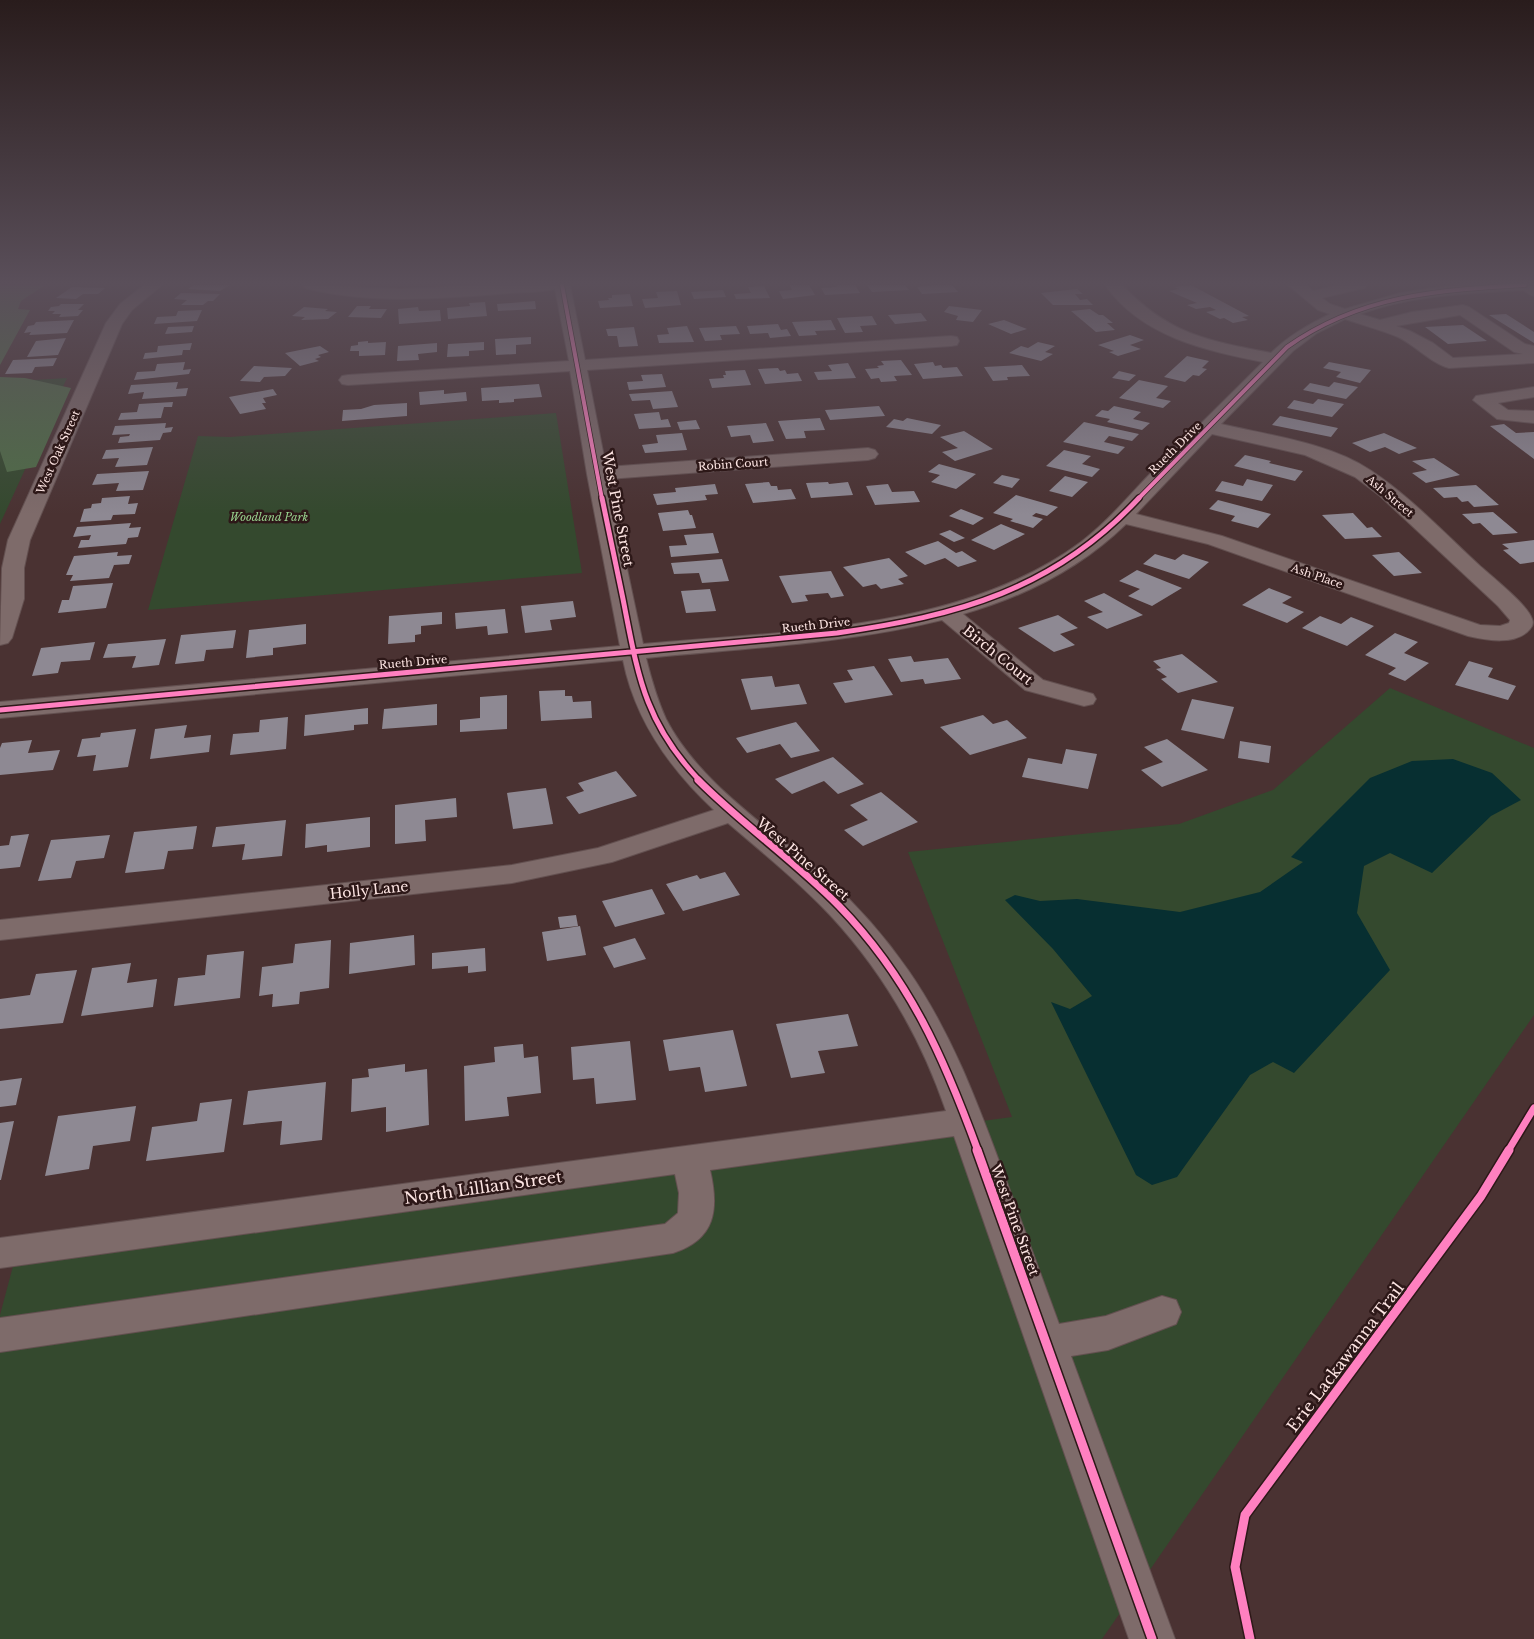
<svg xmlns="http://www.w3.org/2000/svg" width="1534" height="1639" viewBox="0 0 1534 1639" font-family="'Libre Baskerville',serif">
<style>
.green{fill:#34492e}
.forest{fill:#4f6d47}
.water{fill:#072f31}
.building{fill:#8e8993}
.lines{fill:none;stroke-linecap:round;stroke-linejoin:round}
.minor-casing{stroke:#635050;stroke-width:2}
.major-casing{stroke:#635050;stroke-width:2}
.minor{fill:#7e6b6a;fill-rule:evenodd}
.major{fill:#7c6a63;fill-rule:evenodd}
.cycleway-far3-casing{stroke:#2d1818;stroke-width:5.5}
.cycleway-far2-casing{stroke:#2d1818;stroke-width:8}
.cycleway-far1-casing{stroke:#2d1818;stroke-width:10}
.cycleway-casing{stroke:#2d1818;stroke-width:12}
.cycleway-far3{stroke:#ff80c0;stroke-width:4}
.cycleway-far2{stroke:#ff80c0;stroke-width:5}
.cycleway-far1{stroke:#ff80c0;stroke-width:7}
.cycleway{stroke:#ff80c0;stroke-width:9}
.labels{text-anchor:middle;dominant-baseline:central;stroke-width:5;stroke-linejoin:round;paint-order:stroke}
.far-street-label{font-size:11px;fill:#fde5e3;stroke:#2d1818}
.far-park-label{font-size:11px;font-style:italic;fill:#98d28e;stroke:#2d1818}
.street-label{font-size:14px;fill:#fde5e3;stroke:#2d1818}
.near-street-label{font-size:16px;fill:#fde5e3;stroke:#2d1818}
</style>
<rect width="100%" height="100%" fill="#4a3232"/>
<path class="green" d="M67 378 0 524V382Z
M556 413 582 573 148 610 198 436 230 437Z
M1390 688 1534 748V1015L1102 1639H0V1315L17 1251 1012 1117 908 852 1179 824 1273 790Z"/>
<path class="forest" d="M0 285H45L21 301 18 309 30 310 0 365Z
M0 377 25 378 71 388 36 467 7 472 0 451Z"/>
<path class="water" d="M1453 759 1492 773 1521 800 1491 816 1432 873 1390 853 1364 866 1357 913 1390 970 1294 1073 1273 1062 1250 1075 1177 1177 1152 1185 1136 1175 1051 1002 1070 1009 1092 996 1053 949 1005 900 1015 895 1040 901 1077 899 1180 912 1260 892 1303 862 1291 857 1370 778 1412 761Z"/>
<path class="building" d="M194 285H230L220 291 188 289Z
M790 285H809L815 295 783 299 779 291 792 290Z
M836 285H855L860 293 825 295 821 288 837 287Z
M867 285H905L909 290 872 292Z
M933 285H952L958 292 922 294 917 287Z
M1191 285 1249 316 1242 317 1248 320 1233 323 1224 318 1220 319 1206 312 1216 310 1210 307 1196 309 1187 305 1197 303 1169 291 1179 289 1174 287Z
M764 286 770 298 736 299 734 294 751 293 748 287Z
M72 287 105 288 98 294H83L76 299 56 298Z
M1077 289 1083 294H1075L1080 300 1087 299 1093 305H1053L1041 293Z
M723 290 726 297 694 299 691 292Z
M677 291 681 305 645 308 642 299 658 298 656 292Z
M181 293 220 294 213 301H208L203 305H181L187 300 174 299Z
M630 294 633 306 600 308 598 301 609 300 608 298H612V295Z
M535 301 536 309 498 311 497 304Z
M485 302 487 316 448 319 447 308 470 306 469 303Z
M61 304H84L78 310H83L78 316 59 317 61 314H52L55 311H48L51 307 59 306Z
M357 306H371L369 309H387L381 318 348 317Z
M949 306 982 310 973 322 956 320 958 316 944 312Z
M304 307 328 309 325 311 337 312 328 319 301 320 305 317 292 316Z
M418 307 419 311 440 310 441 321 399 324 398 309Z
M1090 309 1099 315H1103L1113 323H1107L1115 330 1096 332 1071 311Z
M202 310 197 321 154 324 157 317 176 316 178 311Z
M921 313 927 321 895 324 888 315Z
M1506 314 1534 332V343L1489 315Z
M872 316 877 325 860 326 863 332 845 333 837 318Z
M74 320 67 333 29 335 31 332 24 333 28 326 34 325 36 322Z
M831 320 836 330 815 331 817 335 799 336 792 322Z
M1004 320 1027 329 1011 334 988 324Z
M778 324 781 330 787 329 791 336 770 338 768 333 750 334 747 326Z
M1463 325 1487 341 1448 344 1425 327Z
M194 326 192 332 165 334 168 327Z
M687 326 694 342 659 343 657 335 669 334 667 328Z
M736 326 740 334 720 335 722 340 705 341 699 328Z
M634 327 638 346 619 347 617 336H608L606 329Z
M1130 335 1144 340 1130 345 1141 349 1118 356 1109 352 1114 351 1098 345Z
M531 337V344L516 345V354L496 355 495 339Z
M66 338 58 355 27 357 36 341Z
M368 341V343L386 342 385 355 359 356V351H350L351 346 358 345V342Z
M484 342V350L469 351V356L447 357 448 344Z
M1038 342 1055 346 1045 352 1053 354 1041 361 1009 353 1021 346 1028 348Z
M192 343 190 350H183L182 355 143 359 145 353 157 352 158 346Z
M437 343V352L418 354 419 360 397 361 398 346Z
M320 346 329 352 318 355 321 357 315 359 319 361 300 366 285 353Z
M1187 356 1209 361 1202 368 1207 369 1199 376 1193 375 1185 382 1164 377Z
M57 358 53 366 35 367 32 373 5 374 13 360Z
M901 360 912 375 894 376 897 381 881 382 879 378 871 379 865 369 879 368 877 366 884 365 881 361Z
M185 362 183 370 191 369 189 374 134 380 137 372 155 371 157 364Z
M933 362 935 366 941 365 943 368 957 367 963 376 923 379 914 364Z
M1329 362 1371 370 1360 383 1336 377 1341 372 1323 368Z
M848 363 856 378 818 380 814 372 832 371 828 365Z
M1022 365 1030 376 1007 377 1008 380 993 381 984 367Z
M254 366 292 368 285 376 264 377 260 382 240 381Z
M778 368 780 371 785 370 787 374 798 373 802 381 765 384 758 369Z
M745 370 751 385 712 388 709 379 724 378 723 375H726L725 371Z
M1119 371 1136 375 1129 381 1112 378Z
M662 374 666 387 629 390 627 382 643 381 641 375Z
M1139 380 1168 386 1156 398 1171 401 1163 408 1119 398Z
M178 382 176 389 188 388 186 396 142 399 144 392 128 394 131 385Z
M1334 382 1358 387 1346 399 1303 390 1310 383 1329 387Z
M539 384 542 397 514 399V402L499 403V400L482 401 481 388Z
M273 389 277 395 263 398 266 403H262L266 409 240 414 229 397Z
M444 390V394L466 392 467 401 420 405 419 392Z
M672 391 678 407 653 409 650 400 632 401 629 394Z
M1318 399 1344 404 1332 417 1287 408 1294 400 1313 404Z
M173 402 172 407H164L161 418 118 420 121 413 137 412 139 404Z
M407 403V416L342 421 343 410 361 409 374 405Z
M879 406 885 416 830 420 825 410Z
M1114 406 1141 412 1133 419 1150 423 1142 430 1107 422 1110 419 1095 416 1102 410 1108 411Z
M659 412 661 420 668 419 671 427 639 429 634 414Z
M1280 416 1338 428 1331 437 1272 425Z
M820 418 825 430 804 431 806 438 786 439 778 421Z
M907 418 941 425 932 434 886 427 894 419 903 421Z
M696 420 700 429 680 430 677 422Z
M1084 422 1139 434 1132 441 1109 436 1104 442 1125 447 1118 454 1063 442Z
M166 423 165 428 173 427 171 432 163 433 160 440 118 443 120 437 129 436 130 434 112 435 115 426Z
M766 423 774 441 753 443 750 435 731 437 727 426Z
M1504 424 1516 433 1534 432V459L1490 426Z
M964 431 993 449 955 461 942 452 958 448 940 437Z
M682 433 687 450 645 453 642 445 658 443 656 435Z
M1384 433 1417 448 1399 454 1385 447 1370 452 1352 443Z
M153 447 147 465 115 467 119 458 102 459 106 450Z
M1064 450 1091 456 1082 464 1100 469 1092 477 1046 466Z
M1245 455 1271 461 1269 463 1303 471 1295 481 1234 466Z
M1434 458 1460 475 1426 483 1412 473 1427 470 1412 461Z
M939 464 976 474 956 489 931 482 940 475 928 472Z
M149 471 143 490 116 491 119 483 92 485 97 474Z
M1002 475 1020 479 1012 488 993 483Z
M1065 476 1088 482 1072 497 1049 491Z
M1247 479 1273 485 1262 501 1215 491 1222 481 1243 486Z
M769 482 771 486H777L778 490 791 489 796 499 753 503 745 484Z
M828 482 829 484 848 482 853 495 811 498 806 483Z
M715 484 718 494 705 495 707 500 657 505 653 494 676 492 675 488Z
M888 484 892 492 914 491 920 502 875 505 866 486Z
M1476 485 1499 505 1474 507 1468 501 1462 502 1457 497 1444 498 1433 488Z
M1016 495 1058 507 1047 516 1036 513 1032 516 1043 519 1033 528 1010 521 1013 519 993 513Z
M130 496 128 504 138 503 135 514 113 515 111 520 80 522 84 509 91 508 92 504 101 503 102 498Z
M1218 500 1271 514 1258 528 1231 521 1235 516 1209 509Z
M961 509 984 518 973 525 949 516Z
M688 510 690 515H692L696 528 663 531 658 513Z
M1493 512 1518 533 1493 535 1480 523 1473 524 1462 514Z
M1353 513 1367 528 1372 527 1382 537 1345 539 1322 515Z
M131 523 129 528 141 527 138 537 128 538 126 544 78 548 81 540H89L91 535 73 537 77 527Z
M1001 524 1025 534 994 550 971 540Z
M950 530 965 538 954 542 939 534Z
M713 533 719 553 671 557 669 546 687 545 684 535Z
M1534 540V562L1520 564 1503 550 1509 549 1502 544Z
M938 541 956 553 962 551 977 561 958 567 945 558 925 565 905 552Z
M118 552 117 556 132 555 129 564 114 565 109 578 70 581 73 575H66L74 556Z
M1399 552 1422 573 1394 576 1372 555Z
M1155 554 1175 560 1183 554 1209 562 1189 579 1143 564Z
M889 558 908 576 898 579 904 584 881 589 876 584 863 587 843 567Z
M722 559 729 581 702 583 699 573 674 574 671 563Z
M1137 570 1182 588 1152 606 1128 596 1140 589 1119 581Z
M831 571 844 596 831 598 828 593 805 595 808 601 792 603 779 576Z
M113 583 106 608 58 613 62 600H69L73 586Z
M1269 588 1292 597 1282 603 1304 612 1287 623 1242 605Z
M710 589 716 611 686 613 681 591Z
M1104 593 1143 615 1107 629 1087 617 1103 612 1084 601Z
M573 601 576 617 550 620 552 630 525 633 521 606Z
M505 609 508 633 488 635 487 626 456 629 455 613Z
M442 612V624L421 626V634L415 635V642L388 644 389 616Z
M1058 615 1078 628 1060 634 1075 645 1054 652 1018 628Z
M1320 616 1341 624 1351 617 1374 626 1347 646 1302 628Z
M306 624V644L273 648V655L246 658 249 630Z
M236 630 233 648 206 650 204 661 175 664 181 635Z
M1395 633 1418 642 1404 653 1429 663 1405 681 1388 674 1396 668 1365 655Z
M166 639 159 665 132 668 136 656 103 658 108 644Z
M95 642 90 660 61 662 58 673 32 676 41 648Z
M1182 654 1218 682 1178 693 1161 679 1167 677 1156 669 1161 668 1153 661Z
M911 656 914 662 948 658 961 679 925 684 923 679 901 682 888 659Z
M1469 661 1493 668 1488 677 1516 686 1508 700 1455 685Z
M874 666 893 695 845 703 833 683 853 680 847 670Z
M772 676 775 687 799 684 807 704 751 710 741 679Z
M565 690V696H572L573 702 591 701 592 718 541 721 539 691Z
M507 695V729L460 732V720L480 718V697Z
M1192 699 1234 707 1224 739 1181 730Z
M437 704V725L382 729 384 709Z
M368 708V724L354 725V730L304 736 305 715Z
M983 715 993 724 1007 720 1027 738 970 755 940 727Z
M288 717 286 749 230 755 233 734 259 732 260 720Z
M796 722 820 751 791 758 780 744 747 753 736 738Z
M187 725 184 738 211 735 209 752 150 759 155 729Z
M136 729 128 767 93 771 96 755 77 757 82 739 100 737 101 733Z
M1167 739 1208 770 1162 787 1141 770 1163 762 1144 747Z
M32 740 28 753 60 750 53 770 0 775V748L2 743Z
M1240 741 1271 746 1269 763 1238 758Z
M1066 749 1097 754 1088 789 1022 777 1028 758 1062 764Z
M833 757 864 784 838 794 824 781 792 794 775 779Z
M616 771 637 796 579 814 566 797 584 791 578 783Z
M546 788 553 824 513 829 507 793Z
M881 792 918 822 863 846 844 830 868 820 850 805Z
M456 798 457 817 425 820 426 841 395 844V805Z
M370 817V847L327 852V845L305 848 306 824Z
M286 820 282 856 242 860 245 844 212 847 216 827Z
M197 826 193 849 168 851 164 869 125 873 134 832Z
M29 834 20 867 0 869V846L9 845 11 836Z
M110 835 104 858 76 861 71 878 38 881 51 840Z
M725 872 740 895 683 911 666 884 697 875 700 879Z
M652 889 665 914 615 927 602 901Z
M576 915 578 926 560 928 558 917Z
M580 926 586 955 547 961 542 932Z
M414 935 415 965 349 974 350 943Z
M635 938 646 959 614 968 603 947Z
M331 940 329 988 300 992 299 1004 272 1007 273 994 259 996 262 967 293 963 295 944Z
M485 948 486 971 468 973V966L432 969V953Z
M244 951 240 998 174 1006 178 978 205 975 207 955Z
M131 963 127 983 157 979 153 1007 81 1016 92 968Z
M77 970 63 1023 0 1029V999L30 995 36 974Z
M848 1014 858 1046 818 1051 825 1073 791 1078 776 1024Z
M733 1030 747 1086 705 1092 700 1067 669 1071 663 1040Z
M630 1041 636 1100 596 1104 594 1078 573 1080 571 1047Z
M523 1044 524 1058 538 1056 541 1093 507 1097 509 1116 465 1121 464 1066 495 1062 494 1047Z
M405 1064V1072L427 1069 429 1125 386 1132V1107L351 1112 352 1079 369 1077 368 1069Z
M22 1078 16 1105 0 1107V1081Z
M326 1082 322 1140 280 1145 282 1121 243 1125 248 1091Z
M232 1099 224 1152 146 1161 152 1127 197 1121 200 1103Z
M136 1106 130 1141 93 1146 89 1169 45 1176 58 1116Z
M14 1121 1 1180H0V1123Z"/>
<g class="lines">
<defs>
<path id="minor" d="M144 285H162L132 310 122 324 30 540 24 568V599L12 638 8 643 0 645 2 568 8 540 106 323 120 304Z
M302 285 400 289 488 285H570L585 360 951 336 957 337 959 341 957 345 951 346 587 370 606 467 868 448 875 450 878 454 875 458 868 460 608 479 643 644C787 631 961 631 1081 542 1106 523 1126 499 1148 476 1186 438 1225 400 1263 362 1204 350 1142 337 1105 285H1122C1170 335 1206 340 1271 353 1288 336 1308 325 1330 314L1318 310 1288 285H1306L1313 291 1338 285H1367L1364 288 1322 298 1330 304 1345 309 1400 293 1433 288 1458 285H1534L1531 288 1526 290C1470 293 1413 295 1360 314L1380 320 1412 312 1463 305 1469 307 1525 344 1534 346V363L1449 368C1432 364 1415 345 1398 337 1381 330 1362 325 1345 319L1317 333 1293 351 1221 424C1268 435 1330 443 1370 470 1410 496 1444 533 1479 565 1491 576 1528 605 1532 619 1534 623 1532 627 1530 629 1516 646 1486 640 1468 636L1208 544 1126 524C1081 568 1023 597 963 614L1043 680 1093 694 1096 699 1093 704 1084 706 1025 690 942 620C845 644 745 648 646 658 651 678 657 699 666 719 700 785 774 830 828 879 858 906 885 937 908 970 951 1032 976 1099 1002 1169 1021 1221 1040 1272 1059 1324L1106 1316 1162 1296 1176 1300 1181 1312 1176 1324 1108 1350 1071 1356 1175 1639H1129L954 1136 710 1170C719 1209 716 1239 673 1253L0 1352V1318L665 1224 678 1213 679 1193 675 1174 0 1268V1238L946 1111C921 1038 883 972 830 915 799 882 763 853 728 823L612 862 512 883 0 940V920L512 865 598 848 714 810C669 768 635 720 623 660L0 718V702L620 646 587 474 570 371 348 385 342 384 339 380 342 376 348 375 569 361 555 289C537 293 517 292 498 294 435 299 367 304 305 288ZM1460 315 1514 352 1523 354 1453 358 1433 343 1410 331 1396 326ZM1212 434 1305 455 1355 477 1380 496 1498 606 1510 620 1509 623 1500 626 1480 625 1222 536 1136 514Z
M1534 387V397L1498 403 1508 410 1534 411V423L1497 419 1473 400 1476 396 1482 395Z"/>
<path id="major" d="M1516 285H1534V296L1529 294Z"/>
</defs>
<use href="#minor" class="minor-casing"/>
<use href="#major" class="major-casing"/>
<use href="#minor" class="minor"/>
<use href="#major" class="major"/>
<defs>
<path id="cycleway-far3" d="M562 285 602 499
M1138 499 1287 347C1360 295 1438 290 1525 285"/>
<path id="cycleway-far2" d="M602 498C609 532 616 565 623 599 638 675 644 722 700 781
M0 710 837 633C957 616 1054 590 1139 498"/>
<path id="cycleway-far1" d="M698 780C743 825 795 861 839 906 910 979 944 1058 978 1151
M1508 1151 1534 1108"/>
<path id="cycleway" d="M977 1150 1152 1639
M1250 1639 1235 1567 1245 1515 1481 1196 1509 1150"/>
</defs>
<use href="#cycleway-far3" class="cycleway-far3-casing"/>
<use href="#cycleway-far2" class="cycleway-far2-casing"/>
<use href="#cycleway-far1" class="cycleway-far1-casing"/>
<use href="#cycleway" class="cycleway-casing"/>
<use href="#cycleway-far3" class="cycleway-far3"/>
<use href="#cycleway-far2" class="cycleway-far2"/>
<use href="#cycleway-far1" class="cycleway-far1"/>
<use href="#cycleway" class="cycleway"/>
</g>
<linearGradient id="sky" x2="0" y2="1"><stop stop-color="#291c1c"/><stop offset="0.55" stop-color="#5a4f5a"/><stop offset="1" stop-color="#5a4f5a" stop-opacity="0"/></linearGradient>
<rect width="1534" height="515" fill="url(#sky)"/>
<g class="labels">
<g class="far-street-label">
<text transform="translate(1175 448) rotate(-45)">Rueth Drive</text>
<text transform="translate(58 452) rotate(-66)">West Oak Street</text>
<text transform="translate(733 464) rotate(-4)">Robin Court</text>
<text transform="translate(1390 496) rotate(40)">Ash Street</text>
<text transform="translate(1317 576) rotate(19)">Ash Place</text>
<text transform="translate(816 625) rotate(-6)">Rueth Drive</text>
<text transform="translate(413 662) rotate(-5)">Rueth Drive</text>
</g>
<g class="far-park-label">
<text x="269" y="517">Woodland Park</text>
</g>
<g class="street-label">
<text transform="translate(618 509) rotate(79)">West Pine Street</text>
<text transform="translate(998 655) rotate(39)">Birch Court</text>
<text transform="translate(803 859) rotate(41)">West Pine Street</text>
<text transform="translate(369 890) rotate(-6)">Holly Lane</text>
<text transform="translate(1015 1220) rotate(70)">West Pine Street</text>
</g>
<g class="near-street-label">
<text transform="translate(483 1187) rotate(-8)">North Lillian Street</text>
<text transform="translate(1345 1357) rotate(-53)">Erie Lackawanna Trail</text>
</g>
</g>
</svg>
